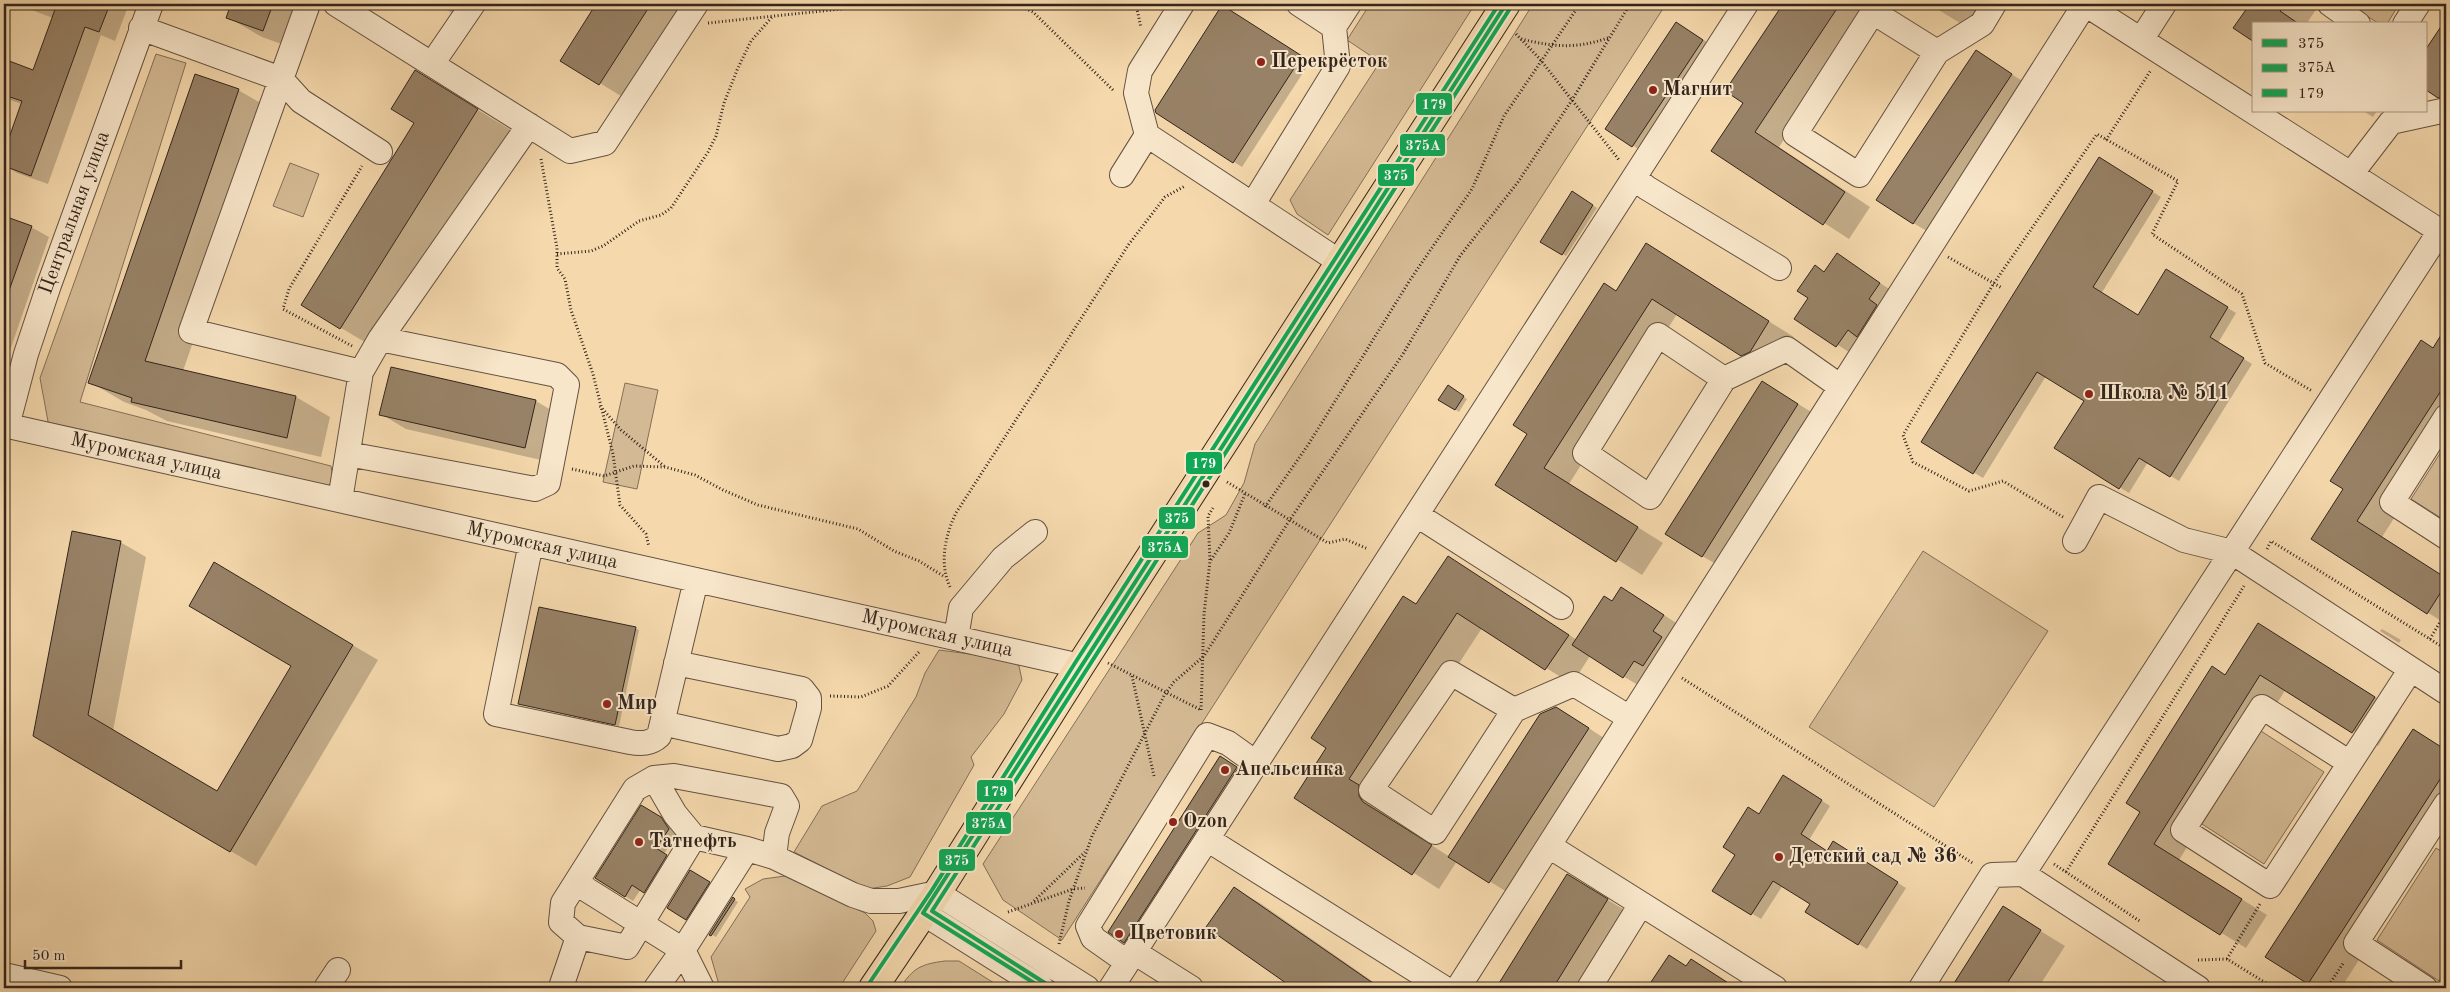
<svg xmlns="http://www.w3.org/2000/svg" width="2450" height="992" viewBox="0 0 2450 992" font-family="'Old Standard TT',serif">
<style>
.green{fill:#d4ba94;stroke:#846f58}
.shadow{fill:#0003}
.building{fill:#988267;stroke:#33241b}
.lines{fill:none;stroke-linecap:round;stroke-linejoin:round}
.minor-casing{stroke:#645140;stroke-width:26}
.major-casing{stroke:#33241b;stroke-width:30}
.path{stroke:#33241b;stroke-width:3;stroke-dasharray:1 2.5;stroke-linecap:butt}
.minor{stroke:#f8e6ca;stroke-width:24}
.major{stroke:#f5d9ad;stroke-width:28}
.bus-1-casing{stroke:#f8e6ca;stroke-width:8}
.bus-2-casing{stroke:#f8e6ca;stroke-width:8}
.bus-3-casing{stroke:#f8e6ca;stroke-width:8}
.bus-1{stroke:#10a855;stroke-width:4}
.bus-2{stroke:#10a855;stroke-width:4}
.bus-3{stroke:#10a855;stroke-width:4}
.poi-dot{fill:#8f2418;stroke:#f8e6ca;stroke-width:2}
.bus-dot{fill:#33241b;stroke:#f8e6ca;stroke-width:2}
.labels{text-anchor:middle;dominant-baseline:central;stroke-width:4;stroke-linejoin:round;paint-order:stroke}
.poi-label{font-size:20px;font-weight:bold;fill:#33241b;stroke:#f8e6ca;text-anchor:start}
.street-label{font-size:20px;fill:#33241b;stroke:#f8e6ca}
.line-badge{stroke:#f8e6ca;stroke-width:2}
.badge-label{font-size:14px;text-anchor:middle;font-weight:bold;fill:#fff}
</style>
<rect width="100%" height="100%" fill="#f5d9ad"/>
<filter id="stains"><feTurbulence type="fractalNoise" baseFrequency=".004" numOctaves="4"/><feColorMatrix values="0 0 0 0 .2 0 0 0 0 .09 0 0 0 0 .02 0 0 0 .5 -.17"/></filter>
<radialGradient id="worn" r=".72"><stop offset=".6" stop-color="#630" stop-opacity="0"/><stop offset="1" stop-color="#630" stop-opacity=".3"/></radialGradient>
<path class="green" d="M1370 4H1475L1328 235 1297 214 1290 200 1380 62 1347 40Z
M1533 4H1666L1062 940 1003 900 983 864 1198 533 1226 515 1244 483 1255 444Z
M2347 4H2399L2387 24H2380Z
M156 54 186 63 80 402 331 466 334 486 327 490 49 427 40 378Z
M290 163 319 174 303 217 273 206Z
M625 383 658 390 637 489 603 482Z
M2446 444V521L2411 499Z
M1923 551 2048 631 1934 807 1809 727Z
M939 650 1008 659 1019 666 1022 680 1004 714 971 757 974 765 910 877 887 886 867 889 794 852 822 806 857 791 916 697 925 673Z
M2261 731 2324 772 2264 864 2202 824Z
M2436 848 2446 854V970L2439 981 2377 940Z
M785 876 865 913 873 921 876 931 839 988H720L711 957 750 897 745 889 763 879Z
M945 961H959L1002 988H900C913 968 921 964 945 961Z"/>
<path class="shadow" d="M16 4H129L115 41 101 35 48 184 17 173 4 165V155L22 104 4 98V61L34 71 53 18Z
M232 4H315L298 50 262 37 227 17Z
M437 4H487L473 25Z
M598 4H697L634 104 562 60Z
M1785 4H1875L1779 147 1870 207 1849 239 1713 151 1745 102 1727 91Z
M1929 4H2002L1981 36Z
M2251 4H2320L2306 24H2254L2235 28Z
M1231 12 1310 62 1242 167 1157 113Z
M2446 21V101L2439 97 2426 51Z
M1690 31 1716 48 1646 154 1607 129Z
M1976 52 2037 90 1939 238 1913 223Z
M416 72 511 130 375 348 302 305 416 123Z
M238 90 273 110 183 371 296 397 330 417 321 457 167 421 146 410 124 402 90 382Z
M2363 111H2377L2373 117Z
M2108 164 2161 197 2101 294 2138 316 2175 276 2236 313 2218 343 2252 364 2179 481 2148 462 2129 493 2056 448 2085 400 2046 376 1983 478 1923 442Z
M1573 193 1597 208 1566 256 1542 241Z
M4 218 31 227 49 237 4 368Z
M1647 245 1794 337 1775 366 1768 369 1677 314 1569 484 1663 543 1642 575 1497 484Z
M1837 255 1897 294 1855 356 1796 318Z
M2446 329V437L2382 537 2446 578V624L2312 539Z
M1762 382 1823 419 1728 571 1702 556Z
M1448 387 1467 399 1459 412 1440 400Z
M536 401 561 416 550 462 406 429 381 414Z
M120 542 146 557 113 731 217 792 293 666 240 579 378 660 256 866 34 735Z
M1448 557 1577 640 1612 603 1639 599 1681 626 1641 687 1590 656 1572 684 1482 628 1374 794 1389 818 1450 857 1581 723 1613 744 1515 897 1457 861 1439 889 1296 798Z
M635 628 639 630 619 726 520 704Z
M2382 629 2401 640 2399 643 2380 631Z
M2284 640 2399 712 2378 746 2286 689 2179 860 2267 915 2246 948 2109 864Z
M2413 730 2446 750V824L2341 988H2317L2267 957Z
M1220 758 1240 771 1128 944 1124 942Z
M1793 782 1830 806 1809 840 1828 852 1842 848 1906 888 1867 949 1806 912 1812 903 1783 885 1761 919 1714 891 1760 815Z
M650 811 669 824 677 834 664 854 675 861 653 896 641 889 633 901 625 896Z
M690 872 713 886 690 921 669 907Z
M1568 876 1633 915 1587 988H1498Z
M1234 888 1260 903 1382 988H1296L1207 927Z
M733 899 738 902 716 937 711 934Z
M2003 908 2065 946 2038 988H1952Z
M1669 957 1687 967 1709 971 1736 988H1649Z
M2369 981 2382 988H2365Z
M2245 985 2251 988H2243Z"/>
<path class="building" d="M57 4H110L99 32 85 27 31 176 4 166V152L22 101 4 95V59L33 70Z
M231 4H273L263 31 226 18Z
M596 4H651L599 85 560 61Z
M1783 4H1840L1755 132 1845 192 1823 225 1711 151 1743 103 1725 91Z
M2250 4H2284L2280 11 2299 24H2254V42L2233 28Z
M1222 5 1302 56 1233 163 1156 113 1155 110Z
M2446 19V97L2438 98 2426 90V49Z
M1676 22 1703 40 1632 147 1605 129Z
M1976 50 2012 74 1913 224 1876 200Z
M415 70 478 109 340 329 301 305 414 123 391 109Z
M195 74 239 89 145 361 296 396 287 438 131 402 132 398 88 383Z
M2099 157 2153 191 2093 287 2138 315 2166 269 2228 307 2210 337 2244 358 2170 477 2139 458 2119 489 2054 448 2084 401 2037 372 1973 474 1921 442Z
M1572 191 1593 205 1562 255 1540 242Z
M4 216 32 226 6 299H4Z
M1646 243 1769 321 1750 352 1741 356 1652 299 1544 468 1638 527 1616 562 1495 485 1527 434 1513 425 1604 283 1616 291Z
M1837 253 1880 283 1869 299 1877 305 1857 337 1848 330 1836 347 1794 319 1808 298 1797 291 1815 265 1824 272Z
M2446 327V383L2357 521 2446 578V584L2427 614 2311 539 2343 489 2330 481 2421 340 2433 348Z
M391 367 536 400 525 448 379 415Z
M1762 381 1798 404 1702 557 1665 534Z
M1448 385 1464 396 1455 410 1438 400Z
M72 531 121 541 88 715 217 791 291 666 189 606 214 562 353 645 230 852 33 736Z
M1448 556 1569 635 1545 670 1457 613 1349 779 1359 785V796L1363 802 1432 845 1412 875 1294 798 1326 748 1311 738 1403 596 1416 604Z
M1621 587 1664 615 1653 631 1662 637 1643 666 1634 661 1623 678 1572 645 1604 596 1612 601Z
M539 607 636 627 615 725 518 704Z
M2258 623 2375 697 2352 733 2260 675 2154 844 2242 899 2220 935 2108 864 2140 812 2126 803 2212 666 2225 675Z
M1556 707 1589 728 1489 883 1448 857 1540 714Z
M2413 729 2446 750V770L2308 984 2265 957Z
M1220 756 1237 767 1124 943 1108 932Z
M1783 775 1822 800 1801 834 1827 851 1833 841 1898 882 1858 945 1805 912 1810 904 1773 881 1751 915 1712 891 1735 855 1723 847 1748 807 1759 814Z
M641 805 661 817 669 829 656 848 667 855 644 893 632 885 625 897 595 878Z
M690 870 710 882 686 920 667 908Z
M1567 874 1608 899 1553 988H1496Z
M1234 887 1380 988H1293L1206 927Z
M733 897 735 899 711 936 709 935Z
M2003 906 2041 930 2004 988H1951Z
M1669 955 1686 966 1691 959 1736 988H1647Z"/>
<g class="lines">
<defs>
<path id="minor" d="M308 4 191 331 361 372
M336 4 570 151 605 143 696 4
M1182 4 1140 71 1136 93 1147 135 1340 262
M1299 4 1334 27
M2085 4 2446 235
M2330 4 2358 24
M2405 24 2418 4
M141 28 281 79 301 101 380 152
M2141 40 2164 4
M1937 52 1873 12 1795 134 1859 175 1937 52 1982 24 1994 4
M432 64 473 4
M2351 174 2391 122 2446 110
M1122 175 1147 135
M1634 178 1647 188 1779 268
M1253 204 1338 66 1334 27 1349 4
M1724 379 1658 335 1585 453 1650 497 1724 379 1787 349 1841 387
M2446 417 2392 502 2446 537
M4 425 1080 666
M7 426 26 354 49 285 151 4
M348 454 535 489 548 483 567 385 557 375 380 339
M340 500 361 372 380 339 529 125
M1417 515 1561 607
M2075 541 2099 497 2184 540 2232 552 2446 692
M531 543 496 714 630 742C641 744 650 744 659 736L696 580
M956 638 961 608 1003 558 1035 532
M1514 710 1451 673 1371 790 1435 832 1514 710 1574 684 1630 718
M662 723 778 749 792 746 800 740 809 708V698L802 689 676 663
M2350 763 2262 707 2183 830 2270 886 2411 669
M654 778 675 814 694 837 747 849 774 857 853 895 871 901H899L937 893 1087 988
M1207 839 1444 988
M1549 846 1775 988
M2023 874 2440 231
M580 878 584 888 683 950 702 988
M923 913 1042 988
M578 937 561 922 563 903 635 789 654 778 674 776 781 796 787 806 777 833 774 857
M1134 952 1191 988
M1127 962 1093 938 1088 926 1207 735 1228 743 1256 763
M4 975 60 988
M561 987 578 937 627 947 694 837
M326 988 338 970
M656 988 683 950 747 849
M1111 988 1746 4
M1458 988 2085 4
M1589 988 1641 904
M1921 988 1992 875 2023 874 2198 988
M2425 988 2356 943 2446 804"/>
<path id="major" d="M873 988 937 893 1080 666 1506 4"/>
</defs>
<use href="#minor" class="minor-casing"/>
<use href="#major" class="major-casing"/>
<path class="path" d="M1016 4 1033 12 1114 91
M1136 4 1141 28
M708 23 841 9 861 4
M1516 34 1539 58 1619 160
M1521 39C1554 47 1576 49 1608 38
M2106 140 2151 70
M541 159 557 248V268L565 279 571 310 593 374 613 454 620 505 646 534 649 547
M557 254 591 251 603 246 639 221 661 215 671 208 708 152 716 136 724 103 737 70 751 41 772 17
M1948 257 2002 288
M352 346 283 309 289 289 362 166
M600 406 621 430 664 466
M572 469 604 476 634 466 665 467 695 475 723 490 758 505 858 529 894 551 919 561 945 577
M1227 482 1328 543 1345 539 1368 549
M1265 507 1308 445 1410 280 1472 189 1504 116 1580 4
M2063 517 2003 481 1969 491 1913 462 1903 435 1994 283 2097 134 2178 181 2152 234 2242 294 2265 363 2312 391
M2267 549 2271 541 2446 649
M1211 560 1229 533 1245 494
M950 587C939 563 945 536 956 513L1129 244 1165 197 1185 186
M2430 639 2446 612
M1108 663 1201 710
M1132 676 1154 776
M1682 678 1974 864
M830 696 861 697 888 686 919 652
M1201 710 1204 614 1210 561 1208 516 1213 508
M2054 864 2141 922
M2066 872 2244 586
M1034 901 1085 852
M1008 912 1073 889 1085 888
M1059 944 1069 901 1092 836 1165 694 1174 682 1204 656 1289 521 1403 354 1460 256 1518 182 1572 100 1630 4
M2227 959 2260 904
M2198 960 2227 959 2274 988
M2327 988 2344 962"/>
<use href="#minor" class="minor"/>
<use href="#major" class="major"/>
<defs>
<path id="bus-1" d="M1042 988 923 913 1506 4"/>
<path id="bus-2" d="M1045 983 932 911 1511 7"/>
<path id="bus-3" d="M868 985 932 890 1075 663 1499 4"/>
</defs>
<use href="#bus-1" class="bus-1-casing"/>
<use href="#bus-2" class="bus-2-casing"/>
<use href="#bus-3" class="bus-3-casing"/>
<use href="#bus-1" class="bus-1"/>
<use href="#bus-2" class="bus-2"/>
<use href="#bus-3" class="bus-3"/>
</g>
<g class="poi-dot">
<circle cx="1261" cy="62" r="5"/>
<circle cx="1653" cy="90" r="5"/>
<circle cx="2089" cy="394" r="5"/>
<circle cx="607" cy="704" r="5"/>
<circle cx="1225" cy="770" r="5"/>
<circle cx="1173" cy="822" r="5"/>
<circle cx="639" cy="842" r="5"/>
<circle cx="1779" cy="857" r="5"/>
<circle cx="1119" cy="934" r="5"/>
</g>
<circle class="bus-dot" cx="1206" cy="484" r="4.5"/>
<g class="labels">
<g class="poi-label">
<text x="1271" y="62">Перекрёсток</text>
<text x="1663" y="90">Магнит</text>
<text x="2099" y="394">Школа № 511</text>
<text x="617" y="704">Мир</text>
<text x="1235" y="770">Апельсинка</text>
<text x="1183" y="822">Ozon</text>
<text x="649" y="842">Татнефть</text>
<text x="1789" y="857">Детский сад № 36</text>
<text x="1129" y="934">Цветовик</text>
</g>
<g class="street-label">
<text transform="translate(75 213) rotate(-70)">Центральная улица</text>
<text transform="translate(146 457) rotate(13)">Муромская улица</text>
<text transform="translate(542 546) rotate(13)">Муромская улица</text>
<text transform="translate(937 634) rotate(13)">Муромская улица</text>
</g>
</g>
<g class="line-badge">
<rect x="1415" y="92" width="38" height="24" rx="5" fill="#10a855"/>
<rect x="1399" y="133" width="47" height="24" rx="5" fill="#10a855"/>
<rect x="1377" y="163" width="38" height="24" rx="5" fill="#10a855"/>
<rect x="1185" y="451" width="38" height="24" rx="5" fill="#10a855"/>
<rect x="1158" y="506" width="38" height="24" rx="5" fill="#10a855"/>
<rect x="1141" y="535" width="48" height="24" rx="5" fill="#10a855"/>
<rect x="976" y="779" width="38" height="24" rx="5" fill="#10a855"/>
<rect x="965" y="811" width="47" height="24" rx="5" fill="#10a855"/>
<rect x="938" y="848" width="38" height="24" rx="5" fill="#10a855"/>
</g>
<g class="badge-label">
<text x="1434" y="109">179</text>
<text x="1423" y="150">375А</text>
<text x="1396" y="180">375</text>
<text x="1204" y="468">179</text>
<text x="1177" y="523">375</text>
<text x="1165" y="552">375А</text>
<text x="995" y="796">179</text>
<text x="989" y="828">375А</text>
<text x="957" y="865">375</text>
</g>
<rect width="2450" height="992" fill="none" stroke="#f5d9ad" stroke-width="20"/>
<rect x="5" y="5" width="2440" height="982" fill="none" stroke="#33241b" stroke-width="2.5"/>
<rect x="10" y="10" width="2430" height="972" fill="none" stroke="#33241b"/>
<rect x="2252" y="22" width="175" height="90" fill="#f8e6ca" stroke="#a99884"/>
<rect x="2262" y="39" width="25" height="8" fill="#10a855" stroke="#a99884"/>
<text x="2298" y="48" font-size="15" fill="#33241b">375</text>
<rect x="2262" y="64" width="25" height="8" fill="#10a855" stroke="#a99884"/>
<text x="2298" y="72" font-size="15" fill="#33241b">375А</text>
<rect x="2262" y="89" width="25" height="8" fill="#10a855" stroke="#a99884"/>
<text x="2298" y="98" font-size="15" fill="#33241b">179</text>
<path d="M25 960v8h156v-8" fill="none" stroke="#33241b" stroke-width="2.5"/>
<text x="32" y="960" font-size="15" fill="#33241b" stroke="#f8e6ca" stroke-width="4" paint-order="stroke">50 m</text>
<rect width="100%" height="100%" filter="url(#stains)"/>
<rect width="100%" height="100%" fill="url(#worn)"/>
</svg>
